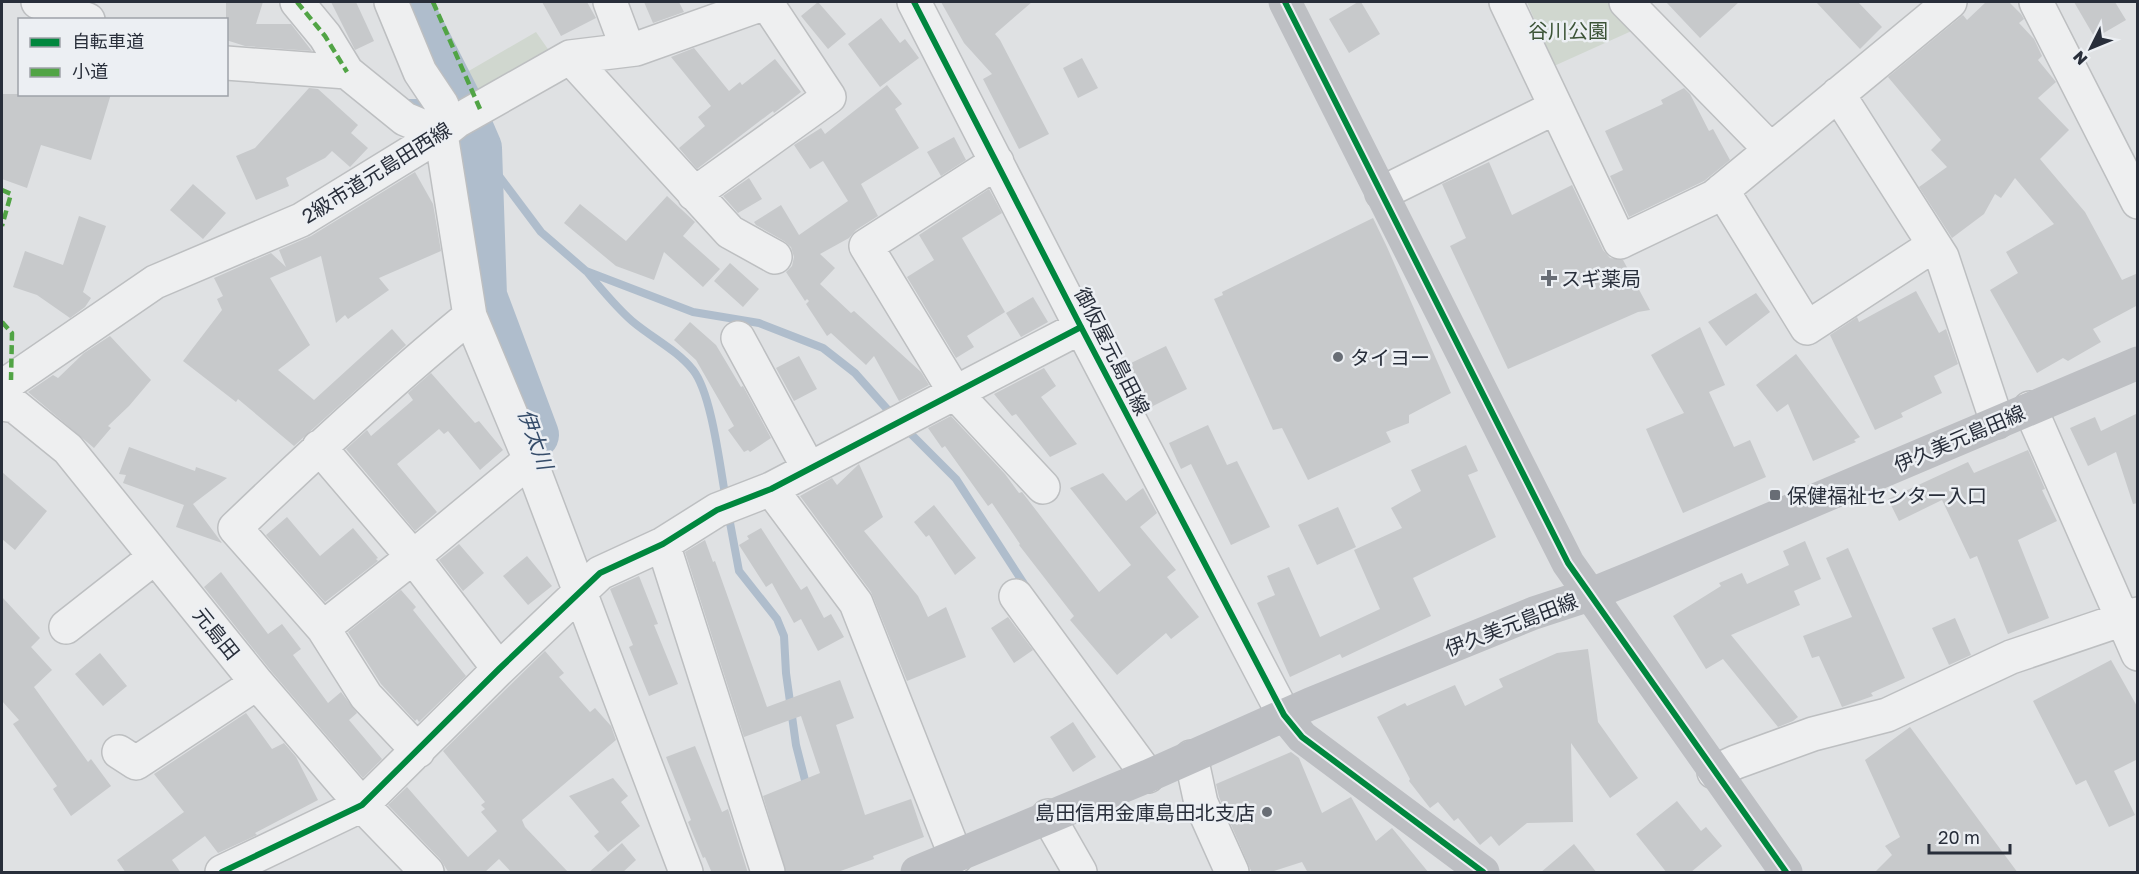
<svg xmlns="http://www.w3.org/2000/svg" width="2139" height="874" viewBox="0 0 2139 874" font-family="'Golos Text','Noto Sans JP',sans-serif">
<style>
.green{fill:#d0d7cf}
.lines{fill:none;stroke-linecap:round;stroke-linejoin:round}
.stream{stroke:#afbdcc;stroke-width:8}
.river{stroke:#afbdcc;stroke-width:48}
.building{fill:#c7c9cb}
.street-casing{stroke:#bdbfc1;stroke-width:36}
.street{stroke:#eeeff0;stroke-width:33}
.secondary{stroke:#bdbfc3;stroke-width:33}
.quiet{stroke:#51a445;stroke-width:4.5;stroke-dasharray:9 4.5;stroke-linecap:butt}
.cycleway-casing{stroke:#eceff3;stroke-width:10}
.cycleway{stroke:#00873e;stroke-width:6}
.poi-dot{fill:#686d75;stroke:#eceff3;stroke-width:2}
.labels{text-anchor:middle;dominant-baseline:central;stroke-width:5;stroke-linejoin:round;paint-order:stroke}
.park-label{font-size:20px;fill:#3c5437;stroke:#eceff3}
.street-label{font-size:20px;fill:#282e3a;stroke:#eceff3}
.poi-label{font-size:20px;fill:#282e3a;stroke:#eceff3;text-anchor:start}
.water-label{font-size:21px;font-style:italic;fill:#364d6a;stroke:#eceff3}
</style>
<rect width="100%" height="100%" fill="#dfe1e3"/>
<path class="green" d="M1527 2H1609L1636 29 1554 66Z
M536 32 557 62 481 104 467 72Z"/>
<g class="lines">
<path class="stream" d="M401 100 404 103H432
M478 148 541 232 586 271 693 312 759 323 823 348 855 373 895 418
M588 273C602 290 616 307 632 321 652 338 677 350 693 370 712 394 720 468 726 500
M904 427 956 479 1028 590
M728 512 739 571 777 619 784 636 786 673 796 745 807 788"/>
<path class="river" d="M407 2 459 104 478 148 483 296 535 435"/>
</g>
<path class="building" d="M226 2H263L256 24H291L312 51 245 46 226 40Z
M331 2H356L374 41 355 50Z
M542 2H587L596 18 561 36Z
M644 2H679L684 12 653 23Z
M818 2 846 34 828 49 801 16Z
M941 2H1032L995 34 1000 40 1049 134 1019 149 983 79 992 74 964 43Z
M1358 2H1361L1380 34 1349 53 1329 19Z
M1666 2H1739L1700 38Z
M1816 2H1858L1882 27 1860 49Z
M1986 2H2009L2021 14 2024 19 2019 23 2034 39 2042 56 2038 60 2056 82 2038 98 2069 130 2040 159 2085 212 2122 280 2138 273V305L2093 329 2101 342 2068 361 2063 358 2037 373 1990 290 2018 273 2006 252 2054 224 2015 178 2001 198 1995 194 1984 214 1952 238 1919 187 1947 167 1931 150 1941 140 1888 77 1963 15 1967 20Z
M2074 2H2115L2126 20 2095 38Z
M881 18 900 43 905 39 919 58 880 87 848 44Z
M694 48 729 91 740 82 742 85 775 59 801 92 774 113 773 111 697 169 679 148 705 126 698 117 711 106 671 57Z
M1082 58 1098 88 1078 98 1063 68Z
M887 85 902 104 895 109 919 148 861 184 878 216 856 230 849 238 820 254 835 268 820 284 851 313 854 311 921 372 929 385 899 401 874 356 866 365 831 333 827 336 806 304 809 301 807 299 805 301 786 272 792 266 794 257 791 247 784 241 756 225 754 222 781 205 799 235 848 201 823 161 810 169 794 145 821 128 825 134Z
M309 88 318 89 358 125 351 133 368 148 350 167 332 151 325 158 286 178 289 186 256 200 236 156 255 148Z
M1684 88 1690 94 1709 131 1713 129 1730 160 1704 181 1629 217 1610 176 1623 170 1605 131 1663 104 1661 100Z
M2 94H111L91 160 41 145 27 188 2 179Z
M954 137 966 160 941 176 927 152Z
M1489 162 1512 215 1572 185 1603 250 1610 258 1623 260 1650 310 1638 312 1508 369 1450 246 1466 238 1442 184Z
M415 172 433 204 441 251 379 278 389 290 348 319 345 315 336 323 321 256 270 278 310 345 278 370 314 400 392 329 406 345 294 446 238 399 236 402 183 361 222 310 217 299 223 296 214 278 271 253 286 267 279 250 311 236Z
M749 178 762 199 738 213 723 196Z
M193 184 226 213 203 239 170 210Z
M989 189 1002 213 962 238 1005 312 967 336 974 347 956 358 907 277 934 260 919 235Z
M667 196 695 222 683 236 720 269 703 287 664 252 654 280 616 266 564 223 580 204 626 241Z
M79 216 106 226 83 292 91 298 85 307 70 318 37 295 13 287 25 251 63 265Z
M1373 218 1387 247 1451 393 1409 415V423L1386 432 1391 442 1308 480 1282 428 1273 430 1214 299 1223 295 1222 292Z
M730 263 759 289 743 307 714 281Z
M1916 291 1939 333 1946 329 1958 364 1934 376 1942 393 1901 413 1903 417 1875 430 1830 335 1857 317 1859 322Z
M1756 293 1770 312 1726 346 1708 322Z
M1033 297 1048 322 1021 337 1006 313Z
M690 322 716 345 741 387 743 386 771 438 750 452 748 450 744 452 728 430 734 426 696 360 674 340Z
M1700 327 1725 385 1709 392 1734 447 1750 440 1766 477 1683 513 1646 429 1684 413 1651 355Z
M110 336 151 380 129 406 108 426 111 428 94 448 28 392 53 375 58 378 84 353Z
M1166 346 1187 389 1151 407 1129 364Z
M1796 354 1860 437 1854 440 1856 442 1813 461 1788 404 1777 412 1756 385Z
M799 356 817 389 794 401 776 368Z
M1044 368 1056 386 1041 397 1077 444 1050 457 1016 414 1012 416 994 394Z
M431 373 475 423 479 421 503 450 480 470 448 431 444 434 439 429 397 464 437 512 415 531 346 449 367 430 371 436 413 400 408 393Z
M2138 413V503L2133 504 2116 452 2088 466 2070 428 2095 417 2101 431Z
M951 416 1005 474 1019 493 1022 492 1099 592 1131 565 1070 488 1103 473 1126 501 1143 488 1157 513 1140 527 1176 570 1167 577 1199 617 1171 639 1166 633 1117 675 1070 620 1074 616 1019 545 1020 544 992 503 988 506 945 446 942 448 928 428Z
M1208 425 1227 465 1237 461 1270 527 1231 545 1191 464 1181 469 1169 443Z
M1466 445 1478 471 1468 475 1496 537 1413 578 1431 616 1342 658 1340 654 1290 677 1257 603 1275 595 1267 576 1289 567 1320 637 1380 609 1354 550 1402 528 1391 508 1421 491 1411 470Z
M129 447 195 471 196 467 227 478 193 504 222 543 176 527 184 505 123 483 126 475 119 474Z
M2028 450 2045 489 2042 490 2057 521 2018 540 2049 618 2008 634 1977 556 1970 559 1942 500 1899 521 1888 499 1968 462 1974 473Z
M859 464 883 517 864 531 918 596 928 617 946 607 966 657 907 681 871 592 800 496 832 478 837 485Z
M2 472 47 511 15 550 2 539Z
M934 505 976 558 955 575 929 535 926 537 914 522Z
M1338 507 1356 547 1317 565 1298 525Z
M287 517 320 556 353 528 378 558 376 559 378 561 325 602 266 535Z
M761 528 801 590 807 586 824 618 831 614 844 637 818 651 801 619 794 623 772 583 766 587 739 545 749 539 747 536Z
M705 540 713 562 715 561 767 707 840 680 854 718 836 725 865 815 911 799 924 837 873 856 874 859 835 873H786L763 796 820 773 801 716 744 737 685 552Z
M1805 541 1821 579 1794 591 1800 605 1731 635 1798 717 1793 721 1778 727 1723 659 1706 669 1673 616 1721 586 1719 583 1742 573 1747 584 1789 565 1783 551Z
M459 544 484 573 463 591 439 560Z
M1848 548 1905 678 1871 693 1873 696 1842 707 1819 656 1812 658 1803 636 1852 617 1826 558Z
M527 556 552 586 528 605 503 576Z
M221 572 268 634 282 624 301 649 293 655 328 703 341 692 357 713 349 720 382 759 363 778 271 671 204 587Z
M639 576 658 624 654 625 678 684 649 696 629 647 633 645 610 589Z
M401 590 416 607 413 610 466 676 419 722 417 719 415 721 381 684 348 632Z
M2 597 40 638 31 647 52 670 34 687 88 762 91 759 111 786 71 816 53 789 57 786 13 724 19 720 2 701Z
M1008 617 1033 650 1014 663 991 628Z
M1955 618 1971 655 1949 665 1932 628Z
M1588 649 1598 722 1638 778 1610 798 1571 743 1573 822 1527 823 1499 846 1491 836 1480 845 1458 818 1454 821 1438 802 1430 808 1409 781 1410 779 1377 717 1405 703 1407 706 1455 685 1465 706 1503 687 1499 679 1557 653Z
M545 651 564 673 559 677 590 712 595 708 611 726 616 740 522 820 525 827 569 873H512L499 859 484 873H449L440 859 388 805 407 787 468 857 497 831 481 812 485 809 481 805 485 802 443 751Z
M100 653 127 686 103 706 75 674Z
M2111 660 2138 708V759L2114 771 2135 815 2109 827 2086 780 2076 785 2033 701Z
M246 713 272 749 284 743 296 757 318 800 255 833 257 835 218 853 205 836 172 860 181 873H126L117 860 184 812 154 774Z
M1073 722 1096 757 1073 772 1050 737Z
M1910 727 2018 873H1874L1892 855 1885 846 1900 837 1865 760Z
M695 746 722 812 728 809 748 873H712L705 857 703 858 688 822 691 820 666 757Z
M1291 752 1299 758 1322 813 1351 797 1376 841 1392 828 1429 873H1308L1302 862 1268 873H1252L1219 797 1216 784Z
M613 778 628 796 621 802 640 826 608 852 594 836 599 832 569 796Z
M1677 801 1701 831 1706 827 1722 846 1690 873H1667L1636 834Z
M622 843 636 860 622 873H588Z
M1574 844 1597 873H1540Z"/>
<g class="lines">
<defs>
<path id="street" d="M38 2 88 20
M297 2 325 36 347 72 405 119 441 134
M391 2 420 72 442 105 441 134 470 316 530 460 686 872
M610 2 628 50
M914 2 1081 327 1284 715
M1506 2 1620 242 1714 197 1950 2
M1626 2 1771 150
M2036 2 2138 202
M570 57 730 232 775 257
M226 63 347 72
M1838 94 1942 257 1997 422
M997 162 866 246 956 394 1043 487
M1722 190 1807 328 1934 245
M1382 193 1556 107
M694 194 829 97 766 2
M738 338 809 469
M2 387 155 282 301 220 441 134 457 121 570 57 636 49 768 2
M2 404 15 406 68 449 257 683 362 805 427 872
M2030 408 2138 654
M319 447 413 557 499 669
M771 489 856 603 956 857
M663 544 768 872
M1016 596 1148 776
M66 627 155 557
M323 628 413 557 530 460
M418 751 366 696 323 628 235 528C311 455 388 383 470 316
M119 752 136 763 257 683
M1191 757 1201 803 1232 872
M1714 772 1736 762 1813 734 1887 715 2011 657 2138 614
M1048 816 1080 872
M222 872 362 805 499 669 600 573 663 544 717 510 771 489 1081 327"/>
</defs>
<use href="#street" class="street-casing"/>
<use href="#street" class="street"/>
<path class="secondary" d="M1285 2 1568 563 1786 872
M1284 715 1302 737 1483 872
M917 872 1148 776 1310 704 1534 613 1589 595 1643 573 2138 363"/>
<path class="quiet" d="M297 2 325 36 347 72
M433 2 480 109
M2 190 11 194 2 226
M2 322 12 333 11 380"/>
<defs>
<path id="cycleway" d="M914 2 1081 327 1284 715 1302 737 1483 872
M1285 2 1568 563 1786 872
M222 872 362 805 499 669 600 573 663 544 717 510 771 489 1081 327"/>
</defs>
<use href="#cycleway" class="cycleway-casing"/>
<use href="#cycleway" class="cycleway"/>
</g>
<g class="poi-dot">
<path d="M1546 269h6v6h6v6h-6v6h-6v-6h-6v-6h6z"/>
<circle cx="1338" cy="357" r="6"/>
<rect x="1769" y="489" width="12" height="12" rx="3"/>
<circle cx="1267" cy="812" r="6"/>
</g>
<g class="labels">
<g class="park-label">
<text x="1568" y="30">谷川公園</text>
</g>
<g class="street-label">
<text transform="translate(376 172) rotate(-32)">2級市道元島田西線</text>
<text transform="translate(1113 351) rotate(63)">御仮屋元島田線</text>
<text transform="translate(1959 438) rotate(-23)">伊久美元島田線</text>
<text transform="translate(1511 624) rotate(-21)">伊久美元島田線</text>
<text transform="translate(217 633) rotate(51)">元島田</text>
</g>
<g class="poi-label">
<text x="1561" y="278">スギ薬局</text>
<text x="1350" y="357">タイヨー</text>
<text x="1787" y="495">保健福祉センター入口</text>
<text x="1255" y="812" text-anchor="end">島田信用金庫島田北支店</text>
</g>
<g class="water-label">
<text transform="translate(536 439) rotate(70)">伊太川</text>
</g>
</g>
<rect width="2139" height="874" fill="none" stroke="#282e3a" stroke-width="6"/>
<rect x="18" y="18" width="210" height="78" fill="#eceff3" stroke="#9ea2a9" stroke-width="1.5"/>
<rect x="30" y="38" width="30" height="9" fill="#00873e" stroke="#9ea2a9" stroke-width="1.5"/>
<text x="72" y="48" font-size="18" fill="#282e3a">自転車道</text>
<rect x="30" y="68" width="30" height="9" fill="#51a445" stroke="#9ea2a9" stroke-width="1.5"/>
<text x="72" y="78" font-size="18" fill="#282e3a">小道</text>
<g transform="translate(2091 48) rotate(227)" stroke="#eceff3" stroke-width="4.5" paint-order="stroke">
<path d="M0-4.5L10 22L0 15L-10 22Z" fill="#282e3a"/>
<text y="-9" font-size="16" font-weight="bold" text-anchor="middle" fill="#282e3a">N</text>
</g>
<path d="M1929 844v9h81v-9" fill="none" stroke="#282e3a" stroke-width="3"/>
<text x="1938" y="844" font-size="18" fill="#282e3a" stroke="#eceff3" stroke-width="4.5" paint-order="stroke">20 m</text>
</svg>
